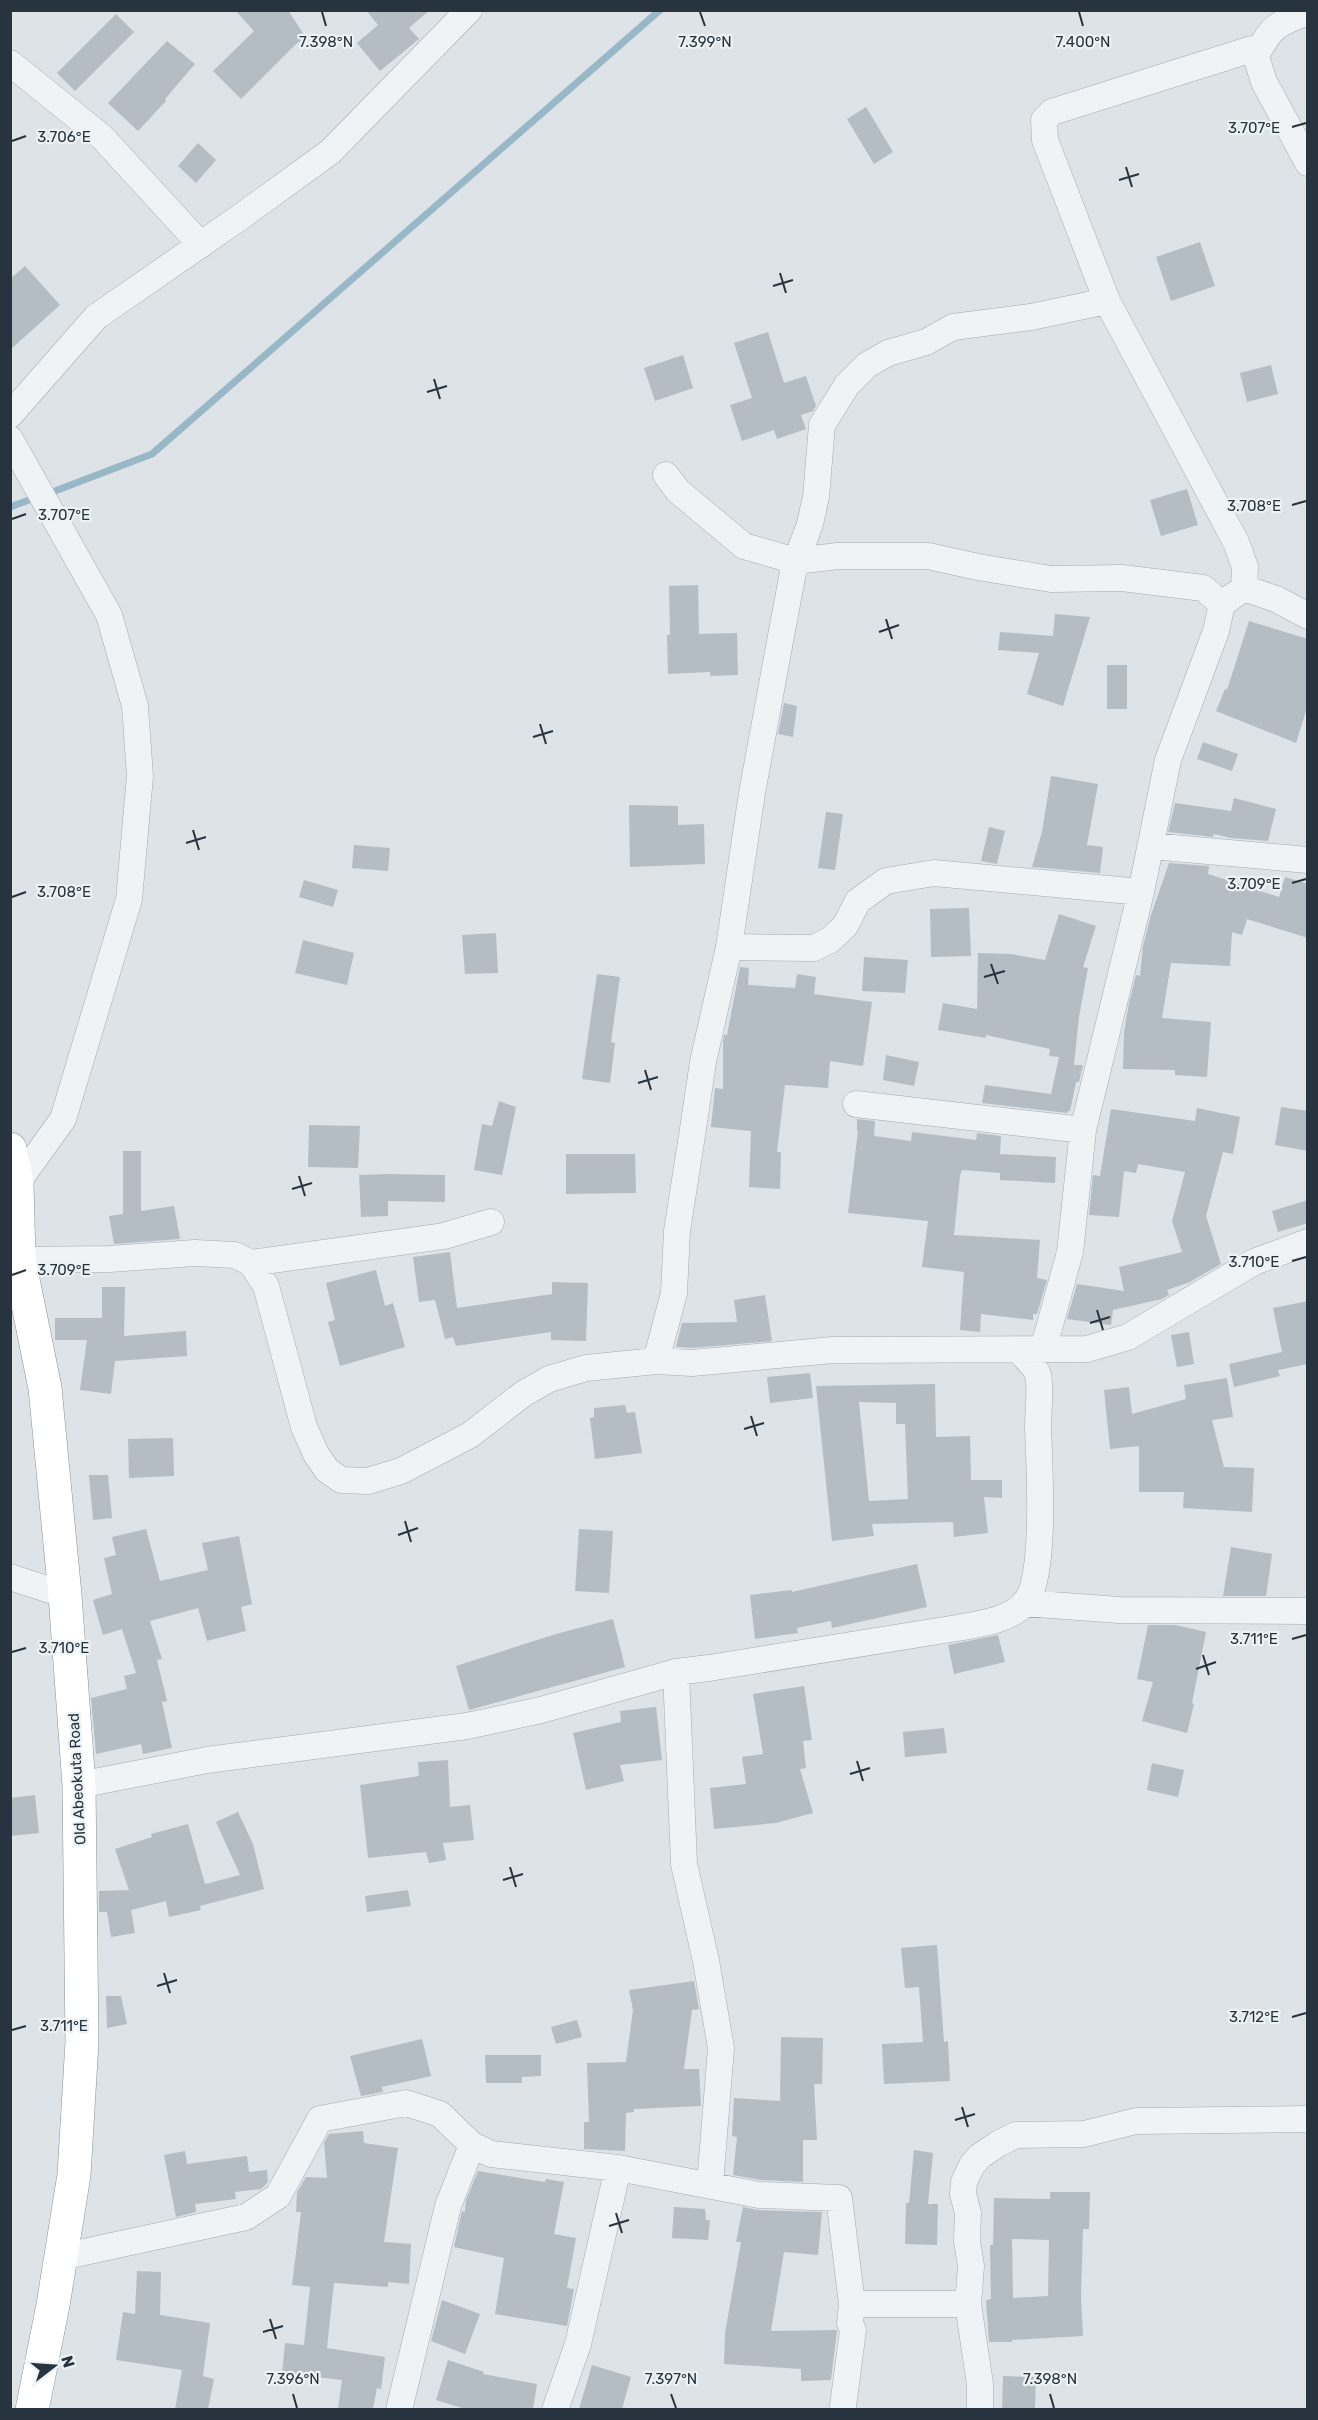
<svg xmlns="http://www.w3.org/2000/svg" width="1318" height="2420" viewBox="0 0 1318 2420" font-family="Rubik,sans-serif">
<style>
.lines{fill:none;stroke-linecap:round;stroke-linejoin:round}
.stream{stroke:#98b8c7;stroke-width:7}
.building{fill:#b5bdc4;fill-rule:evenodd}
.minor-casing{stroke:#a3abb1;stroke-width:27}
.highway-casing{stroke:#85939e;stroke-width:34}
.minor{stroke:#f0f3f5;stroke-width:26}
.highway{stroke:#fff;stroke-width:33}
.ticks{fill:none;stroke:#27333e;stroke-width:2}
.labels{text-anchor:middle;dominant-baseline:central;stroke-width:4.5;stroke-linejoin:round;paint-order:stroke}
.street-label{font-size:15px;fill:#27333e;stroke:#edf2f5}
.ticks-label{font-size:15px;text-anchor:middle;fill:#27333e;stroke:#edf2f5;stroke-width:4.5;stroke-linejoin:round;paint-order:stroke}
</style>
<rect width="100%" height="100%" fill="#dde3e7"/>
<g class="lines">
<path class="stream" d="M47 494 152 454 660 10
M10 507 37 497"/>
</g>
<path class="building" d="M235 10H288L306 38 296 44 241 99 213 71 254 31Z
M366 10H430L409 28 419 39 380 71 357 43 378 25Z
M116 14 134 32 75 91 57 73Z
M167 41 195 64 165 99 166 101 138 131 108 103Z
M866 107 893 152 874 164 847 119Z
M198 143 216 160 196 183 178 166Z
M1200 242 1215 286 1171 301 1156 257Z
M25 266 60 305 10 350V279Z
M768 332 784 383 806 376 816 406 813 411 801 415 806 429 777 439 774 430 742 441 730 405 752 398 734 343Z
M683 355 693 388 655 401 644 368Z
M1271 365 1278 394 1247 402 1240 373Z
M1187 489 1198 525 1161 536 1150 500Z
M698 585 699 634 737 633 738 675 710 676V672L668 674 667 635H670L669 586Z
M1055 614 1090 617 1063 706 1027 694 1039 653 998 650 1000 632 1053 636Z
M1249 621 1308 639V705L1296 743 1216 711 1225 689 1227 690Z
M1107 665H1127V709H1107Z
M784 703 797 706 793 737 778 734Z
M1203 742 1238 754 1232 771 1197 759Z
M1051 776 1098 784 1087 845 1103 847 1100 873 1032 867 1042 832Z
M1234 798 1276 809 1268 841 1231 838 1214 834 1213 837 1168 832 1175 803 1231 811Z
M629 805 678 806V825L704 824 705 864 630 867Z
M826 812 843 814 835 870 818 868Z
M989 827 1005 831 997 864 981 861Z
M354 845 390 848 388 871 352 868Z
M1169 863 1209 866 1208 874 1279 897 1285 877 1308 884V938L1247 919 1242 935 1232 932 1230 966 1171 963 1162 1018 1211 1022 1207 1077 1175 1075V1070L1123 1069 1124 1032 1129 1003 1136 975 1140 976 1143 946 1151 915Z
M304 880 338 890 333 907 299 897Z
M969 908 971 956 931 957 930 909Z
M1059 914 1096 926 1083 967 1088 968 1079 1017 1074 1065H1083L1079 1082H1076L1070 1111H1068L1067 1113 982 1103 985 1085 1051 1094 1059 1057 1049 1056 1050 1049 986 1035V1038L938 1030 943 1003 977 1009 978 953 1011 954 1045 960Z
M496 933 498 973 465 974 462 935Z
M303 940 354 953 347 985 295 973Z
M864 957 908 960 905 993 862 991Z
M740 967 749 968 748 985 795 988 797 974 816 977 814 994 872 1002 863 1066 830 1061 828 1088 785 1085 777 1152H781L780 1189 749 1187 751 1131 711 1127 715 1088 723 1089V1041L724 1035H727Z
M597 974 620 977 611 1042 615 1043 610 1083 582 1079Z
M886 1055 919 1062 914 1086 883 1080Z
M499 1101 516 1107 502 1175 474 1170 482 1124 492 1126Z
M1281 1107 1308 1111V1151L1275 1145Z
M1197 1108 1240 1117 1233 1154 1223 1152 1206 1216 1221 1264 1190 1282 1167 1290 1169 1295 1162 1299 1113 1310 1111 1325 1067 1319 1077 1284 1124 1291 1119 1267 1182 1252 1172 1221 1185 1172 1138 1164 1136 1173 1124 1171 1119 1217 1089 1215 1093 1175 1100 1176 1111 1109 1195 1121Z
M857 1119 875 1121 874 1136 911 1141 912 1132 976 1140 977 1133 1001 1136 1000 1154 1056 1157 1055 1183 1000 1180V1173L962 1170 960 1176 954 1235 1040 1240 1037 1278 1047 1280 1037 1314H1033V1320L981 1314 980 1332 960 1330 964 1272 922 1267 928 1221 848 1213 858 1131H857Z
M309 1125 360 1126 358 1168 308 1167Z
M123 1151H141V1211L174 1206 180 1239 114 1244 109 1216 123 1214Z
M566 1154H635L636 1193 566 1194Z
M387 1174 445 1175V1202L388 1201V1216L361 1217 359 1175Z
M1308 1200V1223L1278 1232 1272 1211Z
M450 1252 457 1308 552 1294V1282L588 1283 586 1341 551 1340V1332L456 1346 453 1337 445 1339 435 1300 419 1302 413 1257Z
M376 1270 385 1306 393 1303 405 1347 340 1366 328 1322 335 1320 326 1283Z
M102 1287H125L124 1336 186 1331 187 1356 115 1361 111 1394 80 1390 87 1340H55V1318H102Z
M765 1295 772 1341 692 1348 676 1347 682 1323 737 1322 734 1300Z
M1308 1301V1364L1278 1370 1280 1376 1234 1387 1229 1364 1282 1352 1273 1308Z
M1189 1332 1194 1364 1177 1367 1171 1335Z
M810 1373 813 1398 770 1403 767 1377Z
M1227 1378 1233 1417 1212 1420 1224 1467 1254 1468 1252 1512 1183 1508 1184 1492H1139V1446L1110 1449 1104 1390 1129 1387 1132 1414 1186 1399 1184 1385Z
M935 1384 936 1437 970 1436 971 1480H1002V1498L984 1497 988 1533 954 1537 953 1522 872 1524 874 1536 832 1541 816 1386ZM859 1402 896 1403V1424H905L908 1499 869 1501Z
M625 1405 627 1413 635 1412 642 1453 595 1459 590 1418 594 1417V1408Z
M173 1438 174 1476 129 1478 128 1439Z
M89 1475H108L112 1518 93 1520Z
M146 1529 160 1581 208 1570 202 1543 239 1536 252 1604 241 1607 246 1631 207 1641 198 1608 150 1621 162 1659 157 1660 167 1701 162 1702 172 1748 143 1754 141 1744 96 1754 91 1698 127 1689 124 1676 136 1673 122 1629 103 1635 93 1600 112 1594 104 1558 116 1555 112 1537Z
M579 1529 613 1531 609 1593 575 1591Z
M1231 1547 1272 1554 1266 1596H1223Z
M917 1564 927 1607 832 1628 831 1621 797 1628 798 1633 755 1639 750 1595 792 1590V1592Z
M613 1619 625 1667 469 1710 456 1666 556 1634Z
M1148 1625H1175L1206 1632 1192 1703 1194 1704 1187 1733 1142 1721 1153 1682 1137 1679Z
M998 1635 1005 1662 954 1674 948 1645Z
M804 1686 812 1740 803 1741 806 1768 800 1769 813 1813 776 1823 714 1829 710 1788 746 1784 742 1757 763 1754 753 1694Z
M656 1707 662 1760 620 1765 624 1781 586 1790 573 1733 621 1722 620 1711Z
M944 1728 947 1753 905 1757 903 1732Z
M448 1760 450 1807 470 1805 474 1840 443 1843 446 1860 429 1863 426 1852 368 1858 360 1785 419 1776 418 1762Z
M1152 1763 1184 1770 1178 1797 1147 1790Z
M35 1795 39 1833 10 1836V1798Z
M238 1812 253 1844 264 1889 200 1906 201 1910 169 1917 166 1901 131 1910 135 1933 111 1937 107 1912H99V1891L129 1890 115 1849 152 1837 151 1834 188 1824 205 1884 240 1875 216 1822Z
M408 1890 411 1906 367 1912 365 1896Z
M937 1945 944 2042 948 2041 950 2081 884 2084 882 2044 923 2042 919 1987 905 1988 901 1948Z
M694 1981 699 2009 692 2010 684 2069H699L701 2106 634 2109V2112L626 2113 625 2151 584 2149V2122H589L587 2063 626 2062 633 2010 629 1990Z
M106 1996H121L127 2024 107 2028Z
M577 2020 582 2037 556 2044 551 2027Z
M781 2037 823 2038 822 2084H814L817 2140H803V2182L761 2180 733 2175 737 2137 732 2136 734 2098 780 2101Z
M422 2039 431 2076 382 2087 383 2092 361 2096 350 2056Z
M485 2055H541V2076L522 2077V2083H486Z
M363 2131 364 2143 398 2148 384 2242 411 2244 409 2284 388 2282V2287L334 2283 327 2348 385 2357 381 2389 377 2388 373 2409H338L342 2380 282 2373 285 2343 304 2345 310 2287 292 2285 301 2212H296L297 2192 306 2177 327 2178 324 2143 329 2134Z
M914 2150 933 2153 928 2204H938L937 2245 905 2244 906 2203H909Z
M185 2151 187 2164 247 2156 249 2172 267 2170 268 2182 261 2189 235 2192 236 2199 195 2204 196 2212 176 2217 164 2155Z
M478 2171 545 2182 546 2179 564 2182 554 2234 576 2238 567 2288 574 2289 567 2326 495 2314 504 2258 454 2247 462 2211 465 2212 466 2200Z
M1050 2192H1090L1089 2229H1083L1081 2298 1083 2336 1012 2340V2342H989L986 2300 991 2299 990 2245H993L994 2198 1050 2199ZM1012 2239 1049 2240 1048 2296 1013 2298Z
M674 2207 705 2209 706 2220H710L708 2240 672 2238Z
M743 2207 758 2210 822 2212 818 2255 784 2252 771 2331 837 2330 831 2380 801 2381V2369L724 2364 725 2333 741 2242H736Z
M137 2271 161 2272 160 2315 210 2323 203 2376 214 2379 208 2409H175L182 2370 116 2360 123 2312 135 2314Z
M442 2300 480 2314 465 2354 431 2341Z
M448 2360 484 2372 483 2374 537 2384 533 2409H465L436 2400Z
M592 2365 631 2377 622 2409H579Z
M1003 2376 1036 2377 1035 2409H1002Z"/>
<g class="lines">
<defs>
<path id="minor" d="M1308 12C1277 24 1271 26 1256 56L1264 82 1308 163
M10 63 102 137 201 245
M10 415 96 317 239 218 330 152 469 10
M10 439 109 615 135 706 140 776 129 899 63 1119 17 1183
M666 475 678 491 744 546 796 561 838 556H928L978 567 1051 579 1122 578 1203 588 1222 604
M1244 588 1276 599 1308 616
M1151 846 1308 860
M729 947 814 948 830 940 845 926 858 901 886 881 934 873 1141 892
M856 1104 1083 1130
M19 1260 109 1259 195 1253 235 1255 251 1263 266 1286 304 1427 316 1454 327 1470 341 1480 368 1481 401 1471 470 1435 523 1394 549 1379 586 1368 656 1361 692 1363 833 1350 1087 1349 1128 1337 1254 1262 1308 1242
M251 1263 444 1236 491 1222
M1043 1350 1070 1252 1083 1130 1141 892 1168 760 1216 631 1222 604 1244 588 1245 567 1236 542 1107 301 1045 140 1044 120 1052 112 1252 49 1256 56
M656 1361 674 1293 677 1231 691 1142 703 1062 729 947 752 793 781 636 794 567 810 524 816 497 822 425 847 385 867 365 888 353 926 342 953 327 1031 317 1107 301
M10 1577 65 1595
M1024 1603 1119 1610 1308 1611
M676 1672 684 1864 706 1961 721 2048 710 2184
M79 1785 207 1760 467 1726 541 1710 676 1672 709 1668 957 1628C979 1624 1009 1621 1025 1603 1047 1577 1039 1462 1038 1426 1038 1415 1041 1385 1038 1375 1036 1367 1024 1357 1019 1350
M61 2257 246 2217 278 2196 320 2119 406 2103 440 2114 472 2145
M968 2304 971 2266 967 2241 968 2213 963 2194 964 2182 972 2165 980 2156 998 2144 1016 2135 1084 2134 1136 2121 1308 2119
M843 2406 853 2330 850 2323 852 2304
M399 2410 448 2206 472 2145 491 2154 618 2168 759 2195 839 2198 852 2304H968L980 2384V2410
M555 2410 578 2344 618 2168"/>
<path id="highway" d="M10 1149 17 1183 19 1260 45 1388 65 1595 79 1785 82 2042 74 2175 53 2305 32 2410"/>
</defs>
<use href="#minor" class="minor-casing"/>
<use href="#highway" class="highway-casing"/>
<use href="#minor" class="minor"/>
<use href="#highway" class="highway"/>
</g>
<path class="ticks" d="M322 12 326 26M700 12 705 26M1079 12 1083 26M1292 127 1306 123M12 141 26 136M1126 167 1132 187M1119 180 1139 174M780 273 786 293M773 286 793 280M434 379 440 399M427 392 447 386M1292 505 1306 501M12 519 26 514M886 619 892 639M879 632 899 625M540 724 546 744M533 737 553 731M193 830 199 850M186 843 206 837M1292 883 1306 879M12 897 26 892M991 964 998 984M984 977 1005 971M645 1070 651 1090M638 1083 658 1077M299 1176 305 1196M292 1189 312 1183M1292 1261 1306 1257M12 1275 26 1270M1097 1310 1103 1330M1090 1323 1110 1317M751 1416 757 1436M744 1429 764 1423M405 1521 411 1542M398 1535 418 1528M1292 1639 1306 1635M12 1652 26 1648M1203 1655 1209 1675M1196 1669 1216 1662M857 1761 863 1781M850 1774 870 1768M510 1867 516 1887M503 1880 523 1874M164 1973 170 1993M157 1986 177 1980M1292 2017 1306 2013M12 2030 26 2026M962 2107 968 2127M955 2120 975 2114M616 2213 622 2233M609 2226 629 2220M270 2319 276 2339M263 2332 283 2326M293 2394 297 2408M671 2394 676 2408M1050 2394 1054 2408"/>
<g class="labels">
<g class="street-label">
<text transform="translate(77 1779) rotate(-93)">Old Abeokuta Road</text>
</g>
</g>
<g class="ticks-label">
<text x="326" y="47">7.398°N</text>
<text x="705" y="47">7.399°N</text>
<text x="1083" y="47">7.400°N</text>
<text x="1254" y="133">3.707°E</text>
<text x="64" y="142">3.706°E</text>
<text x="1254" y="511">3.708°E</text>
<text x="64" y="520">3.707°E</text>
<text x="1254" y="889">3.709°E</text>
<text x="64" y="897">3.708°E</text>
<text x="1254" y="1267">3.710°E</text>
<text x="64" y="1275">3.709°E</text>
<text x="1254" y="1644">3.711°E</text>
<text x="64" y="1653">3.710°E</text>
<text x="1254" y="2022">3.712°E</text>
<text x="64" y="2031">3.711°E</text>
<text x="293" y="2384">7.396°N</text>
<text x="671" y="2384">7.397°N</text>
<text x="1050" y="2384">7.398°N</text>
</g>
<rect width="1318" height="2420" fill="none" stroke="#27333e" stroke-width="24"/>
<g transform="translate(54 2366) rotate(73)" stroke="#edf2f5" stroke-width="4.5" paint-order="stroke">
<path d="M0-4.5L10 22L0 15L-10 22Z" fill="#27333e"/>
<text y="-9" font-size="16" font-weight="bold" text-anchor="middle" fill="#27333e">N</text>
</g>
</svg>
